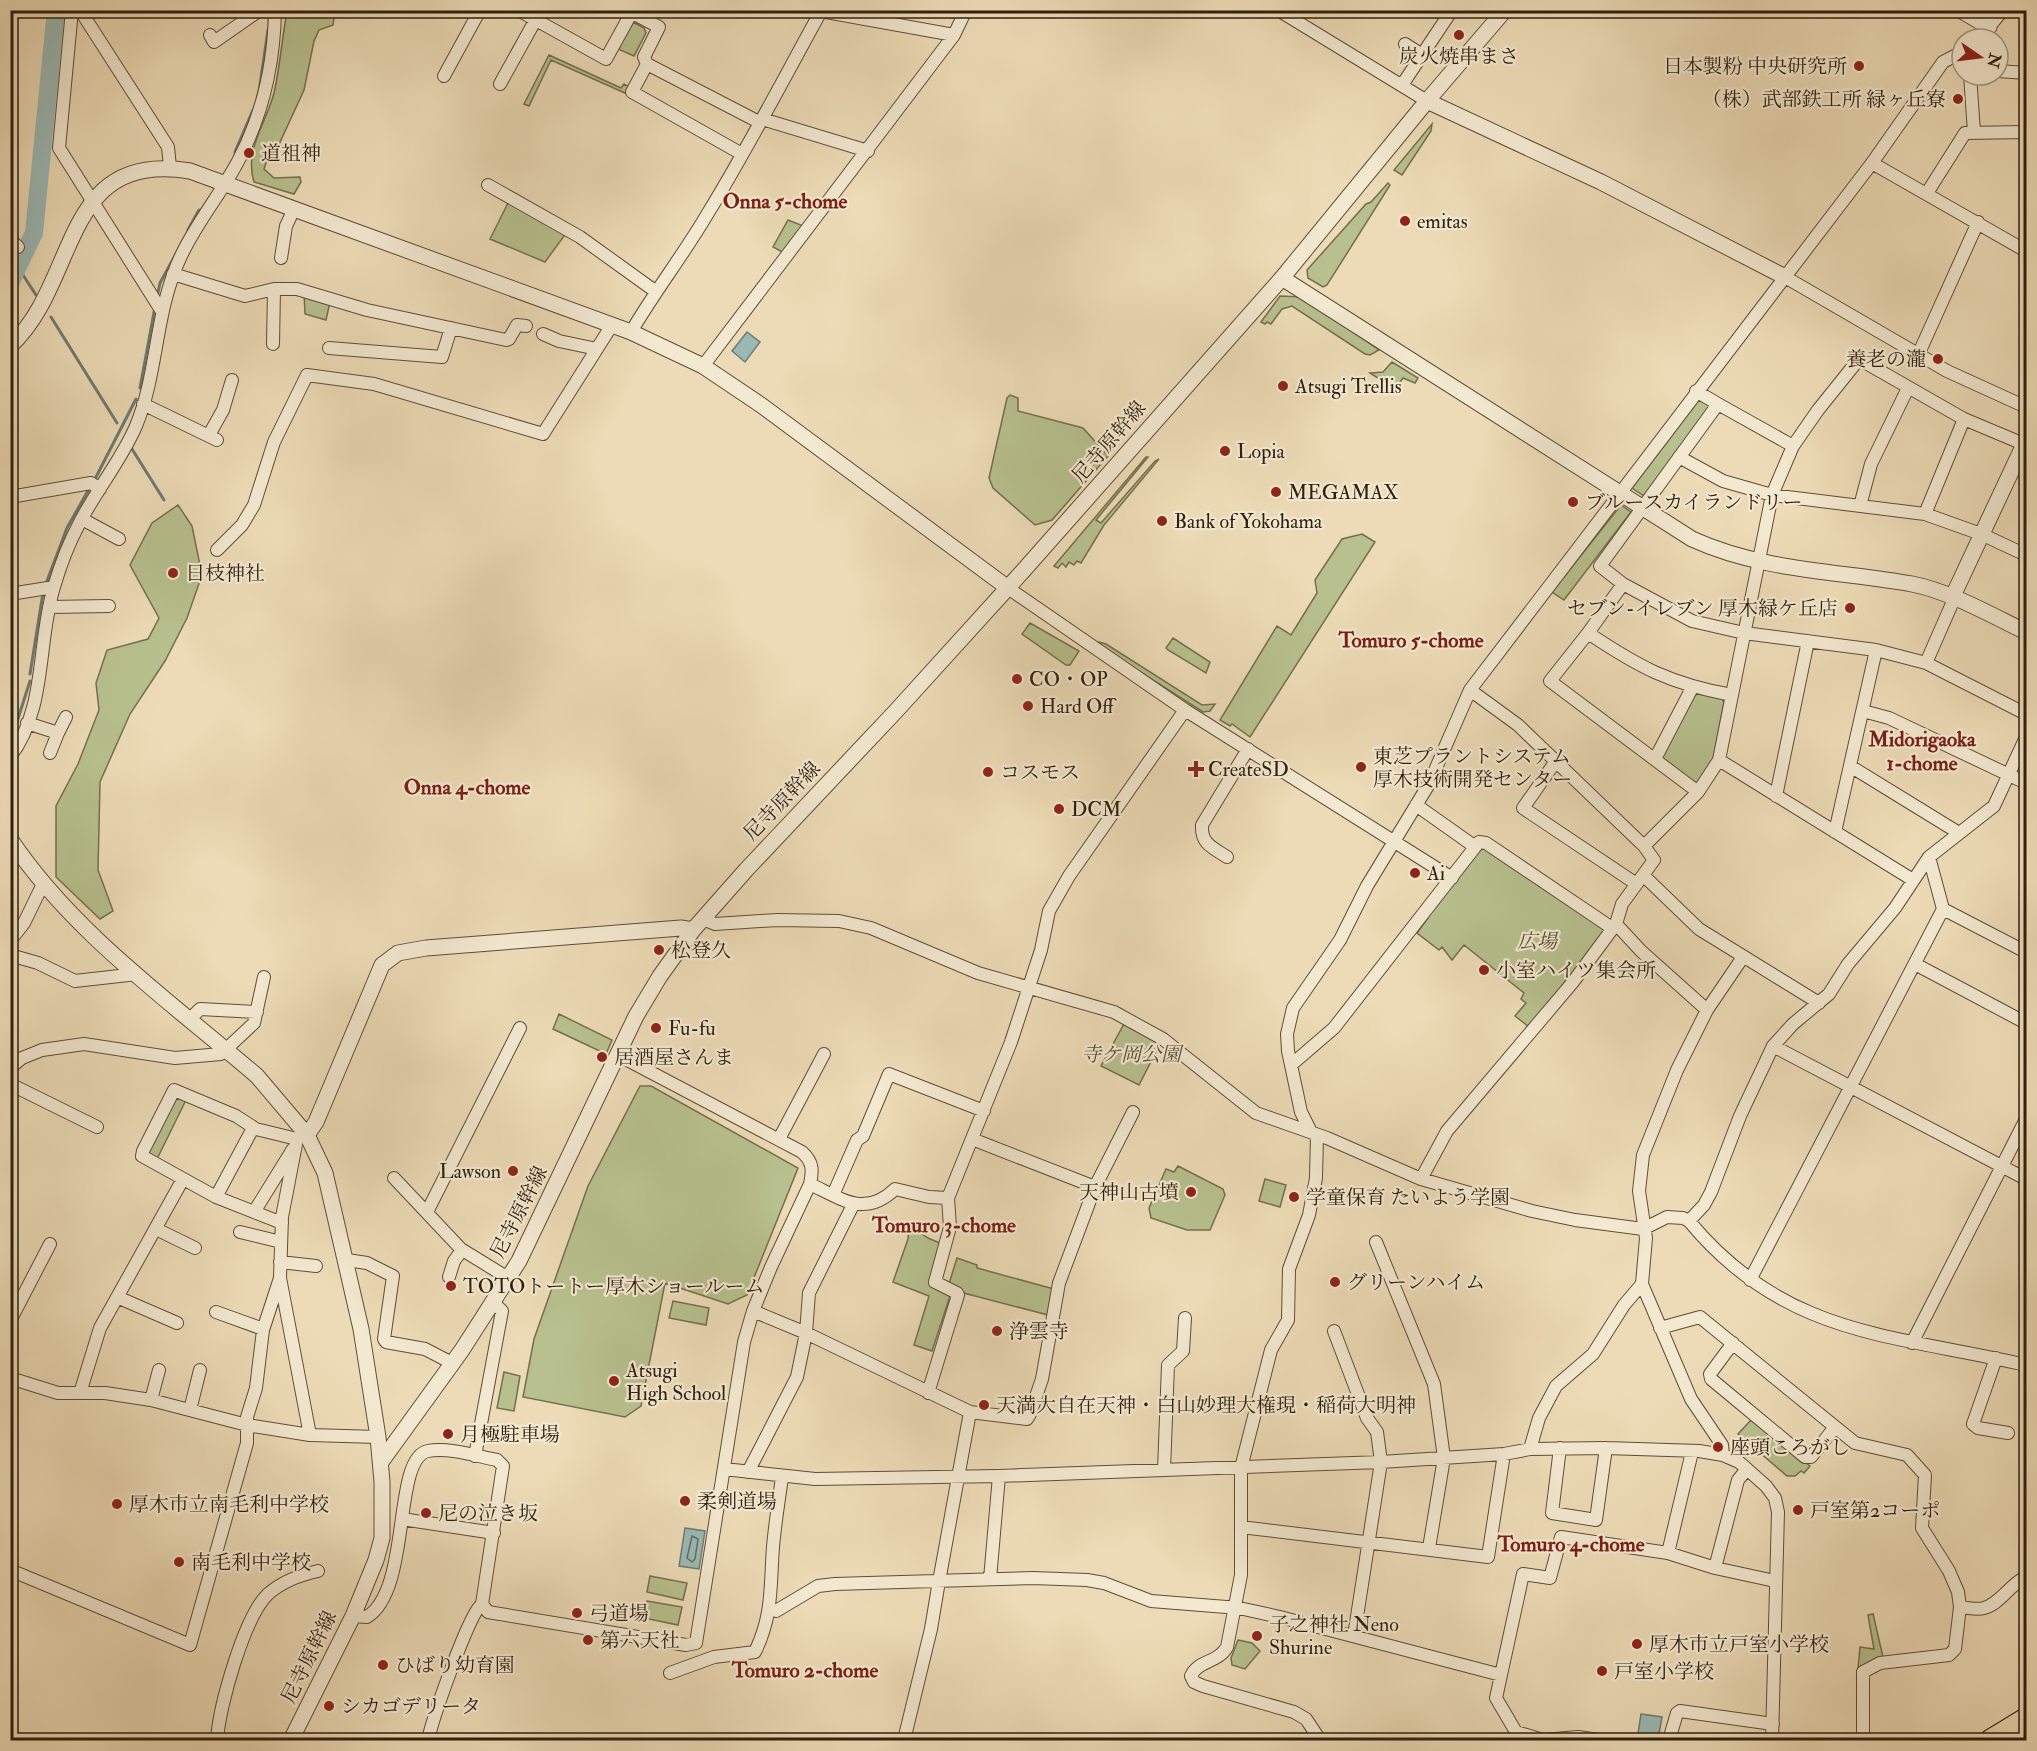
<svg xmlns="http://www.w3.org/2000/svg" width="2037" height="1751" viewBox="0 0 2037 1751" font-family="'IM FELL Double Pica','Noto Serif JP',serif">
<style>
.green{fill:#b7c08e;stroke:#73704e;stroke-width:1.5}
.water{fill:#9ab9b6;stroke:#6f7b73;stroke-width:1.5}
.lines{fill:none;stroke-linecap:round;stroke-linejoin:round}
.shore{stroke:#646c62;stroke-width:1.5}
.stream{stroke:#6f7b73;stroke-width:3}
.river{stroke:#9ab9b6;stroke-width:18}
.minor-casing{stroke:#5e4e38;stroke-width:14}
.tertiary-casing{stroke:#5e4e38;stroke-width:17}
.primary-casing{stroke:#2f1f0e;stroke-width:22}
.minor{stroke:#f3e8d0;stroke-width:12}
.tertiary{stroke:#f3e8d0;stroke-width:15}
.primary{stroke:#ecdbb6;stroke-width:20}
.poi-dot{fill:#8f2418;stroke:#f3e8d0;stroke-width:2}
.labels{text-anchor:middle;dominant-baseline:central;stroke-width:4.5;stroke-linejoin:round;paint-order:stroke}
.poi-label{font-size:20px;fill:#2f1f0e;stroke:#f3e8d0;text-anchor:start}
.street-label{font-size:20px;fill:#2f1f0e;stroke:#f3e8d0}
.park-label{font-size:20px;font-style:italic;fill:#584f34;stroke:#f3e8d0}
.neighbourhood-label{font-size:21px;font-weight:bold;fill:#7a1f14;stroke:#f3e8d0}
</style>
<rect width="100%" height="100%" fill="#ecdbb6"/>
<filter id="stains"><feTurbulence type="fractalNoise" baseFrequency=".00333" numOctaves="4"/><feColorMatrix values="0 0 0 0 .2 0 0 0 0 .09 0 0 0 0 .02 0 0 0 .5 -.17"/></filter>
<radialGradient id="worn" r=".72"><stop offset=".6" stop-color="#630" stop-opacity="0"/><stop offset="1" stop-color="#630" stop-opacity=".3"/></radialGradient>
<path class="green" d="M287 11H335L333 25 319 30 314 41 304 90 275 153 270 151 264 169 274 178 300 177 301 182 294 194 254 182C244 149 266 124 274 93 280 67 282 38 287 11Z
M633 22 644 28 646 33 634 56 618 49Z
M549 55 621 88 624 84 630 87 627 94 551 60 529 106 524 104Z
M1432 124 1431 131 1402 175 1394 170Z
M1388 183 1390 185 1327 285 1323 287 1308 278 1307 270 1366 204 1371 202Z
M509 201 567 232 545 262 490 239Z
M788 220 806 227 786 254 773 247Z
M304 293 330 302 326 320 305 314Z
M1280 296 1302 297 1379 350 1370 355 1365 354 1292 306 1282 309 1271 324 1267 322 1265 324 1261 322Z
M1392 362 1418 378 1415 383 1403 378 1395 389 1370 373 1383 372Z
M1010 395 1018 398V411L1083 428 1108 456 1052 520 1035 525 993 488 989 478 1007 398Z
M1701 397 1712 407 1644 496 1632 488Z
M1146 457H1148L1096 520 1101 523 1155 461 1159 459 1104 525 1081 563 1077 561 1074 565 1069 562 1066 567 1062 563 1058 568 1054 566Z
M178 505 192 526 202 575 187 618 165 661 130 714 100 782 98 870 113 911 100 919 56 877V806L78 764 99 710 96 683 107 650 148 639 159 618 130 565 152 523Z
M1621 505 1631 512 1564 600 1552 592Z
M1362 534 1375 542 1250 737 1232 724 1230 726 1220 720 1277 626 1291 635 1317 593 1315 580 1342 539Z
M1030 623 1079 651 1070 665H1066L1022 634Z
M1173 638 1210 662 1206 673 1168 650 1166 648Z
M1099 642 1106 644 1202 705 1215 704 1210 711 1203 712 1098 645Z
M1698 694 1721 697 1724 702 1712 764 1698 785 1659 760 1692 696Z
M1478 845 1486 846 1605 930 1574 977 1529 1027 1515 1016 1526 1003 1521 999 1524 993 1464 945 1452 960 1442 947 1439 950 1417 933 1428 918 1426 915Z
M559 1014 612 1040 606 1054 553 1029Z
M1125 1022 1161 1042 1139 1085 1101 1066Z
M640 1086H651L798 1168 747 1295 728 1304 665 1283 641 1406 625 1417 523 1397 534 1339 588 1186Z
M174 1093 187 1098 157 1159 144 1152Z
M1178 1166 1223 1189 1225 1195 1210 1230H1187L1151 1218 1149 1208 1166 1169 1174 1172Z
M1265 1179 1286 1185 1280 1207 1259 1201Z
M909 1224 928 1238 942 1244 932 1282 948 1287 957 1258 977 1265V1268L1054 1289 1052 1316 952 1290 932 1351 914 1345 929 1296 893 1282 908 1239Z
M673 1301 709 1308 706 1325 669 1318Z
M504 1372 520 1376 514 1411 497 1408Z
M1751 1420 1810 1466 1804 1473 1801 1471 1795 1476H1787L1738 1434Z
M650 1576 687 1583 683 1600 647 1592Z
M647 1601 682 1607 678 1625 644 1618Z
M1873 1614 1883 1657 1858 1669 1860 1647 1874 1649 1868 1615Z
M1238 1640 1252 1643 1260 1651 1245 1669 1232 1665 1231 1658Z"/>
<path class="water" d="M747 332 760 342 745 362 732 351Z
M685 1528 705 1531 699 1569 679 1566Z
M1641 1714 1662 1717 1658 1740H1637Z"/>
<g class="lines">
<path class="shore" d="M692 1536 698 1539 695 1559 692 1562 687 1558Z"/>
<path class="stream" d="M259 92 268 30
M235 152 253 110
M188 230 199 210
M23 246 28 250
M10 255 36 295
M157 297 160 283 177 252
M51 317 117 423
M140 388 155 307
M132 449 164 500
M95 479 136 399
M47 581 67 528 89 489
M30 674 43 593
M14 731 30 681"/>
<path class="river" d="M10 283 34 233 56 10"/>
<defs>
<path id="minor" d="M72 10 59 148 161 310
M80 10 168 147 170 167
M518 10 606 59 633 10
M627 10 659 27 644 57 647 64 759 122
M815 10 954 35
M1278 10 1427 101
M210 35 214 42 260 10
M1979 39 2003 10
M1405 44 1422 55
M647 64 632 92 742 154
M1998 71 2026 73
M1970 75 1974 132
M444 76 480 10
M500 84 541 10
M1402 85 1452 10
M762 119 868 151
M1872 163 2026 251
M488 185 580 237 655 291
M1927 193 1965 133 2026 132
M10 239 18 247
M281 258 286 226 294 209
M173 274 245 296 274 289H297L367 310 506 340 509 339 517 325 526 326
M1785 277 1947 371 2026 407
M631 332C655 291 684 254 708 213 748 148 783 80 820 13
M543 334 559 341 597 349
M273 344 274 289
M329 348 442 357 451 328
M1919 353 1978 222
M703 366 954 35 966 10
M1696 391 1718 404
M143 404 217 440
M209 435 223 410 232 380
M1679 457 1723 481 1772 495 1925 514 1981 534 2026 555
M10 497 91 483 100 489
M1860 506 1871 464 1908 388
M1925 514 1964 419
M82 519 119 539
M217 550 242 525 254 505 274 442 307 375 374 384 543 434 612 325
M1623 584 1600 566 1718 404 1793 446
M1008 588 1185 710 1452 878
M10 594 54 587
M49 607 109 606
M1588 633 1550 681 1698 792
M1926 663 1954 599
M1732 695C1670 684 1639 667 1588 633L1623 584 1692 621 1744 633 1876 650 1926 663 2026 714
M1863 711 1889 718 2026 783
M27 723 58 733 66 717
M50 753 58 733
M10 757C47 709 37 642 54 587 60 566 69 543 79 524 96 490 121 461 136 426 159 370 154 313 181 256 193 230 211 206 226 182 259 130 274 73 275 10
M1655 759 1692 688
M1719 760 1913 880
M1556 761 1523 808 1635 883
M1850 766 1959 833
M1776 796 1808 641
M1416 805 1474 846
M1835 832 1876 650
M1644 846 1698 792 1719 760 1772 495 1793 446 1818 410 1859 359 1964 419 2026 445
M1227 857C1212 847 1201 844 1202 825L1248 749
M1643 875 1699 929 1819 1003
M1943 909 2026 952
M703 919 715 924 777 920 839 921 871 928 978 973 1114 1012 1163 1039 1256 1113 1327 1138 1421 1179 1532 1211 1575 1220 1643 1229 1667 1217 1683 1218 1689 1221 1704 1205 1711 1192 1740 1116 1773 1046 1793 1024 1829 994 1848 964 1895 908 1929 857 1994 806 2026 737
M1616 924 1641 951 1707 1010
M10 941 24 923 43 884
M10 955 38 963 75 981 137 974
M1915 964 2026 1023
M191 1018 200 1009 257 1012
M1773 1046 2026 1179
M1291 1065 1334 1028 1479 842 1486 843 1612 928
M10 1068 22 1058 42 1050 84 1044 175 1058 221 1054 254 1023 264 977
M10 1084 97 1127
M1311 1132 1301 1112 1288 1051 1287 1034 1293 1008 1340 940 1367 886 1429 784 1470 690 1872 163 1943 62 1962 52
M1317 1135 1316 1178 1309 1215 1289 1269 1288 1320 1271 1350 1241 1468V1575L1227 1647C1218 1663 1198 1660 1191 1676L1194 1682 1203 1686 1294 1712 1306 1719 1320 1740
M297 1139 282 1217 280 1278 310 1435
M779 1139 824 1054
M972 1139 1095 1187
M394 1178 461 1249 508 1278
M1421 1179 1447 1131 1573 982 1616 924 1622 904 1654 860 1644 846 1518 725 1470 690
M810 1184C842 1199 865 1218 895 1189L929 1197 948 1198
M833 1195 857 1140 863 1136 889 1074 984 1111
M216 1197 253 1128
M254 1212 293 1149
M427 1212 520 1028
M1689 1221C1785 1337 1892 1334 2026 1365
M282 1223 216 1197 142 1156 143 1151 174 1090 236 1116 256 1129 297 1139 307 1135
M156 1229 195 1248
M240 1232 281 1242
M1376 1242 1434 1384 1444 1458 1429 1548
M347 1260 367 1263 393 1276 384 1339 386 1342 425 1349 452 1363
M280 1262 316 1266
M449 1277 454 1261 462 1250
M1750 1280 1943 909 1929 857
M117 1297 177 1323
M753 1311 806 1333 970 1412 940 1576
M216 1312 263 1329
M10 1321 50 1244
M1660 1328 1700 1317 1855 1443 1907 1455 1925 1475 1922 1528 1949 1571 1958 1592 1960 1607 1955 1649 1949 1655 1880 1663 1863 1672V1740
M1334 1331 1367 1418 1377 1432 1381 1462 1354 1636
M1733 1343 1710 1374 1711 1379 1805 1457H1811L1835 1427
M1912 1343 2026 1119
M1996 1358 1973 1424 1978 1428 2008 1433
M10 1378 58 1393H105L151 1400 247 1425 310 1435 378 1437
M80 1393 100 1328 183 1179
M928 1393 958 1295 957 1293 935 1282 950 1227 948 1198 1011 1042 1041 950 1049 911 1069 876 1185 710
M151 1400 159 1370
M190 1410 200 1370
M970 1412 1027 1419 1030 1414 1042 1379 1059 1283 1095 1187 1133 1112
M1560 1448 1552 1513 1596 1520 1606 1448
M1530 1449 1539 1418 1556 1386 1593 1354 1624 1305 1642 1284
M1723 1455 1722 1445 1691 1399 1642 1284 1646 1238 1639 1191 1643 1155 1677 1070 1707 1010 1743 957
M475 1456 502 1311 494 1303
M724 1469 815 1479 999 1476 1381 1462 1504 1454 1530 1449 1606 1448 1699 1451 1723 1455 1739 1462 1766 1486 1775 1498 1778 1512 1772 1740
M1164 1470 1168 1365 1183 1351 1185 1318
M748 1472 797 1377 806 1333 809 1293 853 1205
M402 1519 494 1533
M1241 1527 1488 1557 1504 1454
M1668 1553 1692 1452
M1715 1568 1738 1480 1747 1469
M10 1570 190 1645 247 1443V1417L256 1388 263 1330 280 1278
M990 1579 999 1476
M1960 1607C1967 1608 1977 1610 1984 1608 2000 1604 2010 1584 2026 1577
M771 1609 776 1611 818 1586 835 1584 1033 1578 1087 1580 1104 1583 1151 1601 1239 1608 1280 1617 1501 1675
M353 1616 367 1617C412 1589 392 1458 428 1451 449 1447 476 1456 497 1460L503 1466 482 1604 488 1612 686 1645 696 1643 744 1342 753 1311 771 1267 810 1184C813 1170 813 1162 802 1152L618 1055
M670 1673 714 1657 755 1652C773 1615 770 1587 773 1547 775 1523 779 1500 782 1477
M217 1740C219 1707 244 1617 268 1594 283 1581 299 1575 318 1571
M428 1740C432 1721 469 1612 482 1604
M891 1740H987
M904 1740 931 1629 938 1587
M1599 1740 1578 1737 1543 1740 1516 1732 1496 1698 1523 1574 1550 1578 1561 1537 1668 1553 1715 1568 1775 1581
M1669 1740 1677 1713 1680 1711 1773 1724"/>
<path id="tertiary" d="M1960 10 1989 27
M1427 101 1601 182 1785 277
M1282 278 1692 539C1762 571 1838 571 1912 584 1949 591 1993 616 2026 632
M10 346C80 282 60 149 190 171L631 332 703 366 761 405 1008 588
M1952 598 2026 440
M10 839C73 933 172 1003 257 1076L307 1135 325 1173 361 1329 378 1437 382 1482V1538L376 1560 353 1616 291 1740
M307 1135 316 1122 382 965 398 953 426 948 681 928 693 930
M381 1462 462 1350 519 1261 636 1016 660 976 693 930 746 870 896 711 1023 571 1282 278 1427 101 1505 10"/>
<path id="primary" d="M1990 1740 2026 1718"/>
</defs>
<use href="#minor" class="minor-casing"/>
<use href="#tertiary" class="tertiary-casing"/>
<use href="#primary" class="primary-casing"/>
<use href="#minor" class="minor"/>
<use href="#tertiary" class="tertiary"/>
<use href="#primary" class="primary"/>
</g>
<g class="poi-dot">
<circle cx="1459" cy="35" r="6"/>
<circle cx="1859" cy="66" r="6"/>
<circle cx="1958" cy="99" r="6"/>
<circle cx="249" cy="153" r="6"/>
<circle cx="1405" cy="221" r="6"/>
<circle cx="1938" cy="359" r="6"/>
<circle cx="1283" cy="386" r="6"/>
<circle cx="1225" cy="451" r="6"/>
<circle cx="1276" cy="492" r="6"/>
<circle cx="1573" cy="502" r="6"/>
<circle cx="1162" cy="521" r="6"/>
<circle cx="173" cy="573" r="6"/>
<circle cx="1850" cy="608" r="6"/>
<circle cx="1017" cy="679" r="6"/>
<circle cx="1028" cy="706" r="6"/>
<circle cx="1361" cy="767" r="6"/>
<path d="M1193 760h6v6h6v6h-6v6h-6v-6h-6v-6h6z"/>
<circle cx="988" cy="772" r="6"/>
<circle cx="1059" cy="809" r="6"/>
<circle cx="1415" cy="873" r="6"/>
<circle cx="659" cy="950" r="6"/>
<circle cx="1484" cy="970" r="6"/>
<circle cx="656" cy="1028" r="6"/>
<circle cx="602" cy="1057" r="6"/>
<circle cx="513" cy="1171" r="6"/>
<circle cx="1191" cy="1192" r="6"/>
<circle cx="1294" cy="1197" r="6"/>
<circle cx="1335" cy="1282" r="6"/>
<circle cx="451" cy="1286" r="6"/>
<circle cx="997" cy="1331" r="6"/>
<circle cx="614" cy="1381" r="6"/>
<circle cx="984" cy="1405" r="6"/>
<circle cx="448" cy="1434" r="6"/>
<circle cx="1718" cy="1447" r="6"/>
<circle cx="685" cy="1501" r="6"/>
<circle cx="117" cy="1504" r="6"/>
<circle cx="1798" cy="1510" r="6"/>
<circle cx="426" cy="1513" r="6"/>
<circle cx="179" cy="1562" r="6"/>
<circle cx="577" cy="1613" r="6"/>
<circle cx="1257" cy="1636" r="6"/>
<circle cx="588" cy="1640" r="6"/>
<circle cx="1637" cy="1644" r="6"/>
<circle cx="383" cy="1665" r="6"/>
<circle cx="1602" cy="1671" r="6"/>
<circle cx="329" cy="1706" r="6"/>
</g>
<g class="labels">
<g class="poi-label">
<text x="1459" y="56" text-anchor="middle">炭火焼串まさ</text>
<text x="1847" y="66" text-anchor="end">日本製粉 中央研究所</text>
<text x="1946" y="99" text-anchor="end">（株）武部鉄工所 緑ヶ丘寮</text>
<text x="261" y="153">道祖神</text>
<text x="1417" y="221">emitas</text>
<text x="1926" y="359" text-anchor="end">養老の瀧</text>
<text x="1295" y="386">Atsugi Trellis</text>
<text x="1237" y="451">Lopia</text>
<text x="1288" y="492">MEGAMAX</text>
<text x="1585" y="502">ブルースカイランドリー</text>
<text x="1174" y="521">Bank of Yokohama</text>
<text x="185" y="573">日枝神社</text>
<text x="1838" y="608" text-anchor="end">セブン-イレブン 厚木緑ケ丘店</text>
<text x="1029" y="679">CO・OP</text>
<text x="1040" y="706">Hard Off</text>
<text x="1373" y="756">東芝プラントシステム<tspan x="1373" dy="23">厚木技術開発センター</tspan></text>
<text x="1208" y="769">CreateSD</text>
<text x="1000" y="772">コスモス</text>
<text x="1071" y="809">DCM</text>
<text x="1427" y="873">Ai</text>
<text x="671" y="950">松登久</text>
<text x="1496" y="970">小室ハイツ集会所</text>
<text x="668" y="1028">Fu-fu</text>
<text x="614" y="1057">居酒屋さんま</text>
<text x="501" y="1171" text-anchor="end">Lawson</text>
<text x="1179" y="1192" text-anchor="end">天神山古墳</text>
<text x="1306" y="1197">学童保育 たいよう学園</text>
<text x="1347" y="1282">グリーンハイム</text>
<text x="463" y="1286">TOTOトートー厚木ショールーム</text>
<text x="1009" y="1331">浄雲寺</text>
<text x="626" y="1370">Atsugi<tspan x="626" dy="23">High School</tspan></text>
<text x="996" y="1405">天満大自在天神・白山妙理大権現・稲荷大明神</text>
<text x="460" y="1434">月極駐車場</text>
<text x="1730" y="1447">座頭ころがし</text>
<text x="697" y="1501">柔剣道場</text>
<text x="129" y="1504">厚木市立南毛利中学校</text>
<text x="1810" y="1510">戸室第2コーポ</text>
<text x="438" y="1513">尼の泣き坂</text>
<text x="191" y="1562">南毛利中学校</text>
<text x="589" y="1613">弓道場</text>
<text x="1269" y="1624">子之神社 Neno<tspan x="1269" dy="23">Shurine</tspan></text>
<text x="600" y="1640">第六天社</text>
<text x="1649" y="1644">厚木市立戸室小学校</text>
<text x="395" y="1665">ひばり幼育園</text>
<text x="1614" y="1671">戸室小学校</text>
<text x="341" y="1706">シカゴデリータ</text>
</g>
<g class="street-label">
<text transform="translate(1109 442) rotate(-49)">尼寺原幹線</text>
<text transform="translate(782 801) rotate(-46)">尼寺原幹線</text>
<text transform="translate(519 1212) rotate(-63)">尼寺原幹線</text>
<text transform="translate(309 1657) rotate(-64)">尼寺原幹線</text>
</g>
<g class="park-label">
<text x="1537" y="941">広場</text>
<text x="1131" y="1054">寺ケ岡公園</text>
</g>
<g class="neighbourhood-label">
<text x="785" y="201">Onna 5-chome</text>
<text x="1411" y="640">Tomuro 5-chome</text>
<text x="1922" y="739">Midorigaoka<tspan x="1922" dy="24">1-chome</tspan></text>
<text x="467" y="787">Onna 4-chome</text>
<text x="944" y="1225">Tomuro 3-chome</text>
<text x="1571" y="1544">Tomuro 4-chome</text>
<text x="805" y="1670">Tomuro 2-chome</text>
</g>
</g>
<rect width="2037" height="1751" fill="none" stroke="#ecdbb6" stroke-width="36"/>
<rect x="12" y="12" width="2013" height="1727" fill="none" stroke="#2f1f0e" stroke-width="3"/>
<rect x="18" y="18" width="2001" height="1715" fill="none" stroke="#2f1f0e" stroke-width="1.5"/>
<g transform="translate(1980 57) rotate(104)"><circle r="28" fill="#f3e8d0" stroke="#a59882" stroke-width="1.5"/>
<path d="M0-4.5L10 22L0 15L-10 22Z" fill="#8f2418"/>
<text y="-9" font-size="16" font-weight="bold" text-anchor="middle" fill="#2f1f0e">N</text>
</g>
<rect width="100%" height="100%" filter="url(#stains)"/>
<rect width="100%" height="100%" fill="url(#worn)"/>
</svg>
